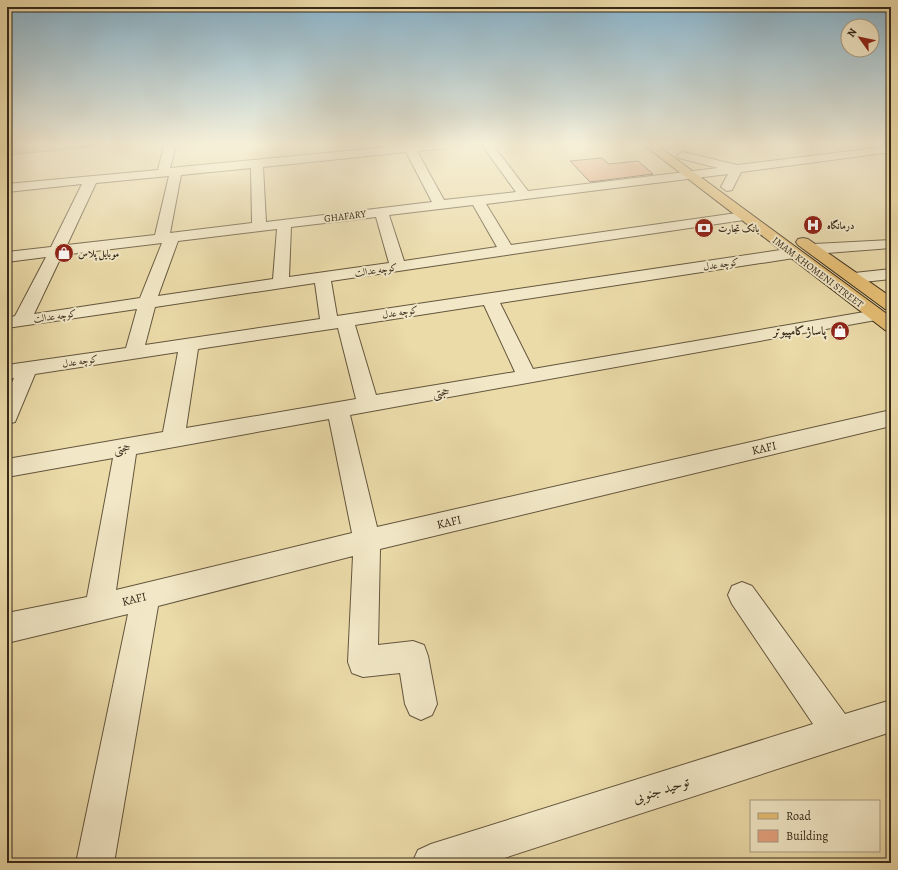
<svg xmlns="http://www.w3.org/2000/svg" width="898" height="870" viewBox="0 0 898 870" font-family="Alegreya,Amiri,serif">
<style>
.green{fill:#bcbe85;stroke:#7a744f}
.building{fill:#e4a17e;stroke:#372919}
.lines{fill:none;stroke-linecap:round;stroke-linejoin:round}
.minor-casing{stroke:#64563d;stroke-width:2}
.major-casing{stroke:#372919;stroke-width:2}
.minor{fill:#f2e8c7;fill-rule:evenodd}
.major{fill:#e6be74;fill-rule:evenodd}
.rail{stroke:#372919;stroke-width:1.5;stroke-dasharray:4 4;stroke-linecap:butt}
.labels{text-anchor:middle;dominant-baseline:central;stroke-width:4;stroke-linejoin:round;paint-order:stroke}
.far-street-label{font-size:10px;fill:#372919;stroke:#f2e8c7}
.far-poi-label{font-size:10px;font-weight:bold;fill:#372919;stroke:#f2e8c7;text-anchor:start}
.poi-label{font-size:12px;font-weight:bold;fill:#372919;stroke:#f2e8c7;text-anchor:end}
.street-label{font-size:12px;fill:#372919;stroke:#f2e8c7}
.near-street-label{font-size:14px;fill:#372919;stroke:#f2e8c7}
</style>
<rect width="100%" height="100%" fill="#ebdba9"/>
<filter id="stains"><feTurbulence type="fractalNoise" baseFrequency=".005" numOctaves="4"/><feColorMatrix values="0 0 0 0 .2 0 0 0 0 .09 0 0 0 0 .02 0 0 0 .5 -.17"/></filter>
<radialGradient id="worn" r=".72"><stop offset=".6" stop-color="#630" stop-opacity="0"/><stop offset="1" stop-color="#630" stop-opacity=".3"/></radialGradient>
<path class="green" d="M17 145H110L7 155V150Z"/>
<path class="building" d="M602 158 609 164 638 161 653 174 590 182 570 161Z"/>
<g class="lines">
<defs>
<path id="minor" d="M164 145H176L170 168 409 145H452L447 148 417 151 444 200 516 192 482 145H493L528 191 718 168 679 158 677 156 679 154 683 152 737 165 891 146V152L741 172 732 190 727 191 721 187 728 174 486 204 511 245 744 212 749 213 751 216 749 219 744 220 331 281 337 316 794 248 799 250 802 253 799 256 794 258 500 303 533 369 876 310 882 311 885 315 882 319 876 320 350 415 377 527 891 410V426L380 549 378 645 413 641 424 645 428 656 437 704 432 715 421 720 410 715 405 704 400 673 363 677 352 673 348 662 353 556 158 606 114 863H76L128 614 7 643V613L87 597 113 458 7 477V459L163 432 178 352 35 374 15 422 7 424V393L14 378 7 379V365L126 348 137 309 7 328V318L15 316 46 257 7 262V252L51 247 82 184 7 192V184L158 170ZM406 152 432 202 266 222 263 167ZM251 168 252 223 170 233 181 175ZM169 176 155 235 67 245 96 183ZM473 205 497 247 404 261 389 215ZM376 217 389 263 289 277 291 227ZM277 229 273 279 158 296 178 241ZM162 243 140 298 34 314 62 255ZM315 283 320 319 145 345 155 307ZM484 305 515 372 376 395 355 325ZM338 328 356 399 186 428 198 349ZM329 419 352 533 116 590 136 454Z
M891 240V248L814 254 809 252 806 249 809 246 814 244Z
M891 269V279L854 283 848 281 846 278 848 275 854 273Z
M742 582 752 586 845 714 891 700V732L489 863H412L418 850 431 844 813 724 732 604 728 595 732 586Z"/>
<path id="major" d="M644 145H657L891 317V332L885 330Z
M803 238 808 239 891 297V310L885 309 798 245 796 242 798 239Z"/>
</defs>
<use href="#minor" class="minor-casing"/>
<use href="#major" class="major-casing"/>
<use href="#minor" class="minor"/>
<use href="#major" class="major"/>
<path class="rail" d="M880 145 891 151"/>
</g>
<linearGradient id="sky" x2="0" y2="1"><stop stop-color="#88b6d1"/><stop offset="0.54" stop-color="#f6efd8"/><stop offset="1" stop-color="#f6efd8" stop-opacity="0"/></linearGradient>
<rect width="898" height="267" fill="url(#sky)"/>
<defs>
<symbol id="hospital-disc" viewBox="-11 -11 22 22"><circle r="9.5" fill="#8f2418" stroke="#f2e8c7"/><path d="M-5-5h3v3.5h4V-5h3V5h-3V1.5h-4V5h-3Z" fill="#fff"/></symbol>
<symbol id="bank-disc" viewBox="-11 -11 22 22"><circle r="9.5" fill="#8f2418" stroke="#f2e8c7"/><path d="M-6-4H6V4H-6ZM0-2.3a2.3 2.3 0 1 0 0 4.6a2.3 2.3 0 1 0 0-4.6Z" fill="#fff"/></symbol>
<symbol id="shop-disc" viewBox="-11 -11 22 22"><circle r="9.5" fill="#8f2418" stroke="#f2e8c7"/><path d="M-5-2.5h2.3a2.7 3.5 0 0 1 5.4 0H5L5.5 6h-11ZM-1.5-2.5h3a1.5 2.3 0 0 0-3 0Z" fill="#fff"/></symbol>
</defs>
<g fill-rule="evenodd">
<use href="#hospital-disc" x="802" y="214" width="22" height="22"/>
<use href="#bank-disc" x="693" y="217" width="22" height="22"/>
<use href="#shop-disc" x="53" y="242" width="22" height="22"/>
<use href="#shop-disc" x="829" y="320" width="22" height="22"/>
</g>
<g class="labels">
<g class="far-street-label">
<text transform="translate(345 216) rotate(-7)">GHAFARY</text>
<text transform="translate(721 264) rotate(-9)">کوچه عدل</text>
<text transform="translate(376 270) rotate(-8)">کوچه عدالت</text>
<text transform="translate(818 272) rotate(37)">IMAM KHOMENI STREET</text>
<text transform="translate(400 312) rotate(-9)">کوچه عدل</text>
<text transform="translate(55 316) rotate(-8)">کوچه عدالت</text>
<text transform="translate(80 361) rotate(-9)">کوچه عدل</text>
</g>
<g class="far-poi-label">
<text x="827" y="225">درمانگاه</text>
<text x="718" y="228">بانک تجارت</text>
<text x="78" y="253">موبایل پلاس</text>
</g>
<g class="poi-label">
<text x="826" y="331">پاساژ کامپیوتر</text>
</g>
<g class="street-label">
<text transform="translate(441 392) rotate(-10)">حجتی</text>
<text transform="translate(122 448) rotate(-10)">حجتی</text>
<text transform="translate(764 448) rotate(-13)">KAFI</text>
<text transform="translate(449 522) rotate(-13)">KAFI</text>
<text transform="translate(134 599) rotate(-14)">KAFI</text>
</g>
<g class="near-street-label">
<text transform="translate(661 790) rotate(-18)">توحید جنوبی</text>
</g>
</g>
<rect width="898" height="870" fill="none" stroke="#ebdba9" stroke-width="24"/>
<rect x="8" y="8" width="882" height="854" fill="none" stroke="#372919" stroke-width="2"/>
<rect x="12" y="12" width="874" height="846" fill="none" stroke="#372919"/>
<rect x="750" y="800" width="130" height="52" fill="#f2e8c7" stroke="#a79c81"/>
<rect x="758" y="813" width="20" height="6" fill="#e6be74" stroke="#a79c81"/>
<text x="786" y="820" font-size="12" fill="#372919">Road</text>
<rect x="758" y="830" width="20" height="12" fill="#e4a17e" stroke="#a79c81"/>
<text x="786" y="840" font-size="12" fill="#372919">Building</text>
<g transform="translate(860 38) rotate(303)"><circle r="19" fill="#f2e8c7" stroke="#a79c81"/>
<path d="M0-3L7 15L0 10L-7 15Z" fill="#8f2418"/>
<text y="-6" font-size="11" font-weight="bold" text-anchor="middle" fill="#372919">N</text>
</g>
<rect width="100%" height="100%" filter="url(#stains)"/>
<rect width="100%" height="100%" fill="url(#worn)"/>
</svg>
